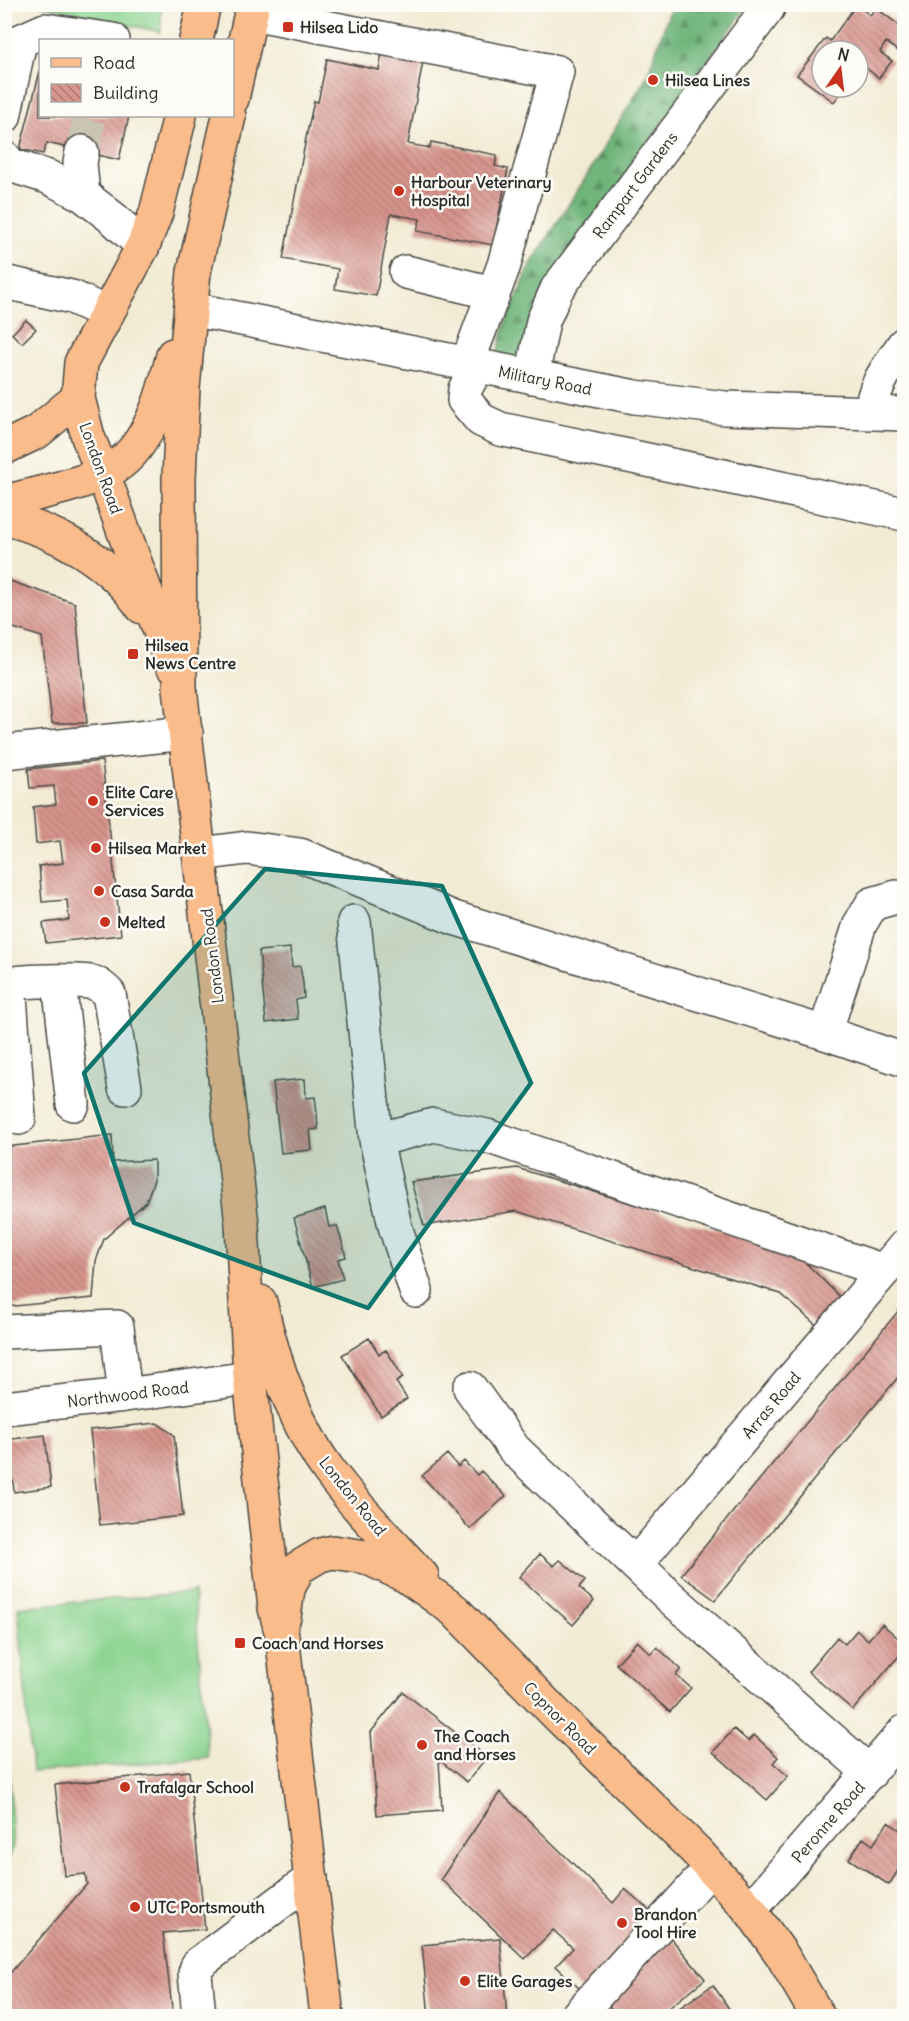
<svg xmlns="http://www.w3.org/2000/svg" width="909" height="2021" viewBox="0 0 909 2021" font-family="Delius,sans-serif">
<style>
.grass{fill:#8ad38f;stroke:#5a7f5d;stroke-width:1.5}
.forest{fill:url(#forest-firs);stroke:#4d7052;stroke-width:1.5}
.park{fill:url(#park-crowns);stroke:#5a7f5d;stroke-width:1.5}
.building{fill:url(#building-back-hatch)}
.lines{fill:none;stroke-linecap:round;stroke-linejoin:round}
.minor-tunnel{stroke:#cac5b2;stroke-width:33;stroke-dasharray:33 16;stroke-linecap:butt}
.minor-casing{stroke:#494844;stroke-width:36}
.major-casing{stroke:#494844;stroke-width:36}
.minor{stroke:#fff;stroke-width:33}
.major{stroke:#fabc8b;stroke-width:33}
.marked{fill:#0f766e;fill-opacity:0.2;stroke:#0f766e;stroke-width:4.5;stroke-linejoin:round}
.poi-dot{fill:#c8321e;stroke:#fdfcf7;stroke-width:2}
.labels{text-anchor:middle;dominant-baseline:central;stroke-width:5;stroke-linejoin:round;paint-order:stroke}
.poi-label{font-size:16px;font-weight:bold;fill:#2b2b2b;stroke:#fdfcf7;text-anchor:start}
.street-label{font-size:16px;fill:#2b2b2b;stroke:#fdfcf7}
</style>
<defs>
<pattern id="forest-firs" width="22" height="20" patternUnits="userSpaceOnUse" patternTransform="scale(1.5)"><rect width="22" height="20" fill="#6fb57a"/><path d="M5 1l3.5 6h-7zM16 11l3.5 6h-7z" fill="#5b9364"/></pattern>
<pattern id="park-crowns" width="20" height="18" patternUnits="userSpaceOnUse" patternTransform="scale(1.5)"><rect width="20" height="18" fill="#8ad38f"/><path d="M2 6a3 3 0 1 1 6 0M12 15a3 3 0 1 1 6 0" fill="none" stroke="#77b57c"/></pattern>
<pattern id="building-back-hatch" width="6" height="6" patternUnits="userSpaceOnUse" patternTransform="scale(1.5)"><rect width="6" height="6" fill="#d7948c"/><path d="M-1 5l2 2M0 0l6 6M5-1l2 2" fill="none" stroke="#af7973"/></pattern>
</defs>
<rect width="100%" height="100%" fill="#fdfcf7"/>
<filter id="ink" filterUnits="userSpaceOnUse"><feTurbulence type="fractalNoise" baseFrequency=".0167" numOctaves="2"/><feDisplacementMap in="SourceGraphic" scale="12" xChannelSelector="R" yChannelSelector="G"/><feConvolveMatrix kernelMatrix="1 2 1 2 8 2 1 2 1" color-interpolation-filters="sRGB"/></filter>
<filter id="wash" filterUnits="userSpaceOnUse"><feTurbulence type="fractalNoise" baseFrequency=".008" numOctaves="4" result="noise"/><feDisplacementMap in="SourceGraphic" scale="24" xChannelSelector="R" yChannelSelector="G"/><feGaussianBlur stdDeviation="1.35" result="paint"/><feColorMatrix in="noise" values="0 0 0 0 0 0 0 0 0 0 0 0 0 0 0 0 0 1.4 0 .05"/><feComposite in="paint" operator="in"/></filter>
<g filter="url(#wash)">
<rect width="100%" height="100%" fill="#f2ebd4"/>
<path class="grass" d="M41 5H161V32Z
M194 1592 208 1758 32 1772 18 1607Z"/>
<path class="forest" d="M672 5H748L646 146 519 360 496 358 505 324 531 264 583 182 647 76Z"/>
<path class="park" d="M4 1666 13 1846 5 1873H4Z"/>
<g id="blocks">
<path class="building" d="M856 5 870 15 876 8 899 25 904 22V54L903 55 886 42 880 52 892 61 879 78 862 65 858 70V51H822V87H845L834 102 797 75 826 38 830 41Z
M382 53 423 61 408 144 430 148 431 142 497 155 495 166 508 169 493 245 417 231 420 219 391 214 376 296 335 289 338 269 283 259 307 133 314 101 318 102 327 59 379 70Z
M40 71V116H129L119 160 47 143 43 154 20 149Z
M26 320 36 329 22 343 12 334Z
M4 579 75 603 87 723H52L42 637 4 625Z
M102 761 121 935 46 943 43 923 69 920 68 911 67 900 42 902 39 866 63 863 60 841 36 844 33 807 56 804 54 786 30 788 28 769Z
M904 935V954L899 952Z
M290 948 292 967 300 966 303 983 304 998 296 1000 298 1019 266 1023 259 951Z
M305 1079 306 1098 315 1097 317 1113 318 1129 310 1130 312 1150 281 1153 273 1082Z
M112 1135 113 1162 154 1160V1180L146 1202 104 1239 96 1261 93 1298 5 1307V1147Z
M517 1168 798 1255 842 1299 816 1325 781 1294 516 1211 424 1226 411 1182Z
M325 1209 329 1227 337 1226 342 1242 346 1257 338 1259 343 1279 313 1287 294 1218Z
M904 1304V1370L715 1600 681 1575Z
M369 1338 379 1354 386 1350 395 1364 403 1378 396 1382 407 1399 381 1416 342 1355Z
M157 1423 174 1435 183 1516 100 1525 90 1430Z
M45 1435 51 1487 14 1492 13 1481H4V1440Z
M447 1454 458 1467 464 1461 477 1475 481 1471 506 1496 470 1529 422 1476Z
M540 1554 554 1566 560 1560 585 1581 579 1588 594 1601 573 1625 519 1577Z
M882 1624 904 1643V1650L853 1710 808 1672 837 1637 845 1644 857 1630 868 1640Z
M637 1641 651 1654 657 1647 681 1669 676 1675 691 1688 670 1712 616 1664Z
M403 1692 487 1757 467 1782 439 1760 442 1810 377 1815 371 1732Z
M734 1729 748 1741 754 1735 778 1757 773 1763 788 1776 767 1800 713 1752Z
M189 1771 205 1929 163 1933 173 2016H4V1980L87 1884 85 1874 65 1876 55 1785Z
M500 1792 613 1903 625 1889 656 1916 584 1993 556 1966 573 1948 553 1930 525 1959 441 1879Z
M888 1822 904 1833V1861L889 1885 849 1859 863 1838 873 1845Z
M666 1932 705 1979 659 2016H618L604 2000Z
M500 1938 507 2016H429L422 1945Z
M713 1985 734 2016H678L675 2011Z"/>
</g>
</g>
<g filter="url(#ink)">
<use href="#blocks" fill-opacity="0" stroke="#494844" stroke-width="1.5"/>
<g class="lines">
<path class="minor-tunnel" d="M82 152 90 116"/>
<defs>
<path id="minor" d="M252 13 557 72 504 265 467 364
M4 117 20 41 45 30 113 40
M82 152 80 163 83 195 114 219 143 246
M4 157 10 165 48 177 83 195
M406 272 493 293
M4 282 72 297 106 313
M191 309 635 397 725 408 904 414
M478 366 465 389 464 400 481 420 500 429 904 514
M532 377 543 321 557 289 768 8
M871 413C873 385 889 366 904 344
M4 752 186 733
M200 854 247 848 300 855 454 918 825 1033 904 1060
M354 922 376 1140
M59 982 73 1104
M9 983 19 1118
M4 985C20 980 73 980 90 982 98 983 104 989 109 994L125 1088
M825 1033 860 924 872 904 896 897 904 898
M416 1291 395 1226 376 1140 434 1125 487 1136 884 1271
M4 1332 117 1327 125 1395
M470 1388 514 1449 670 1597 870 1773
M4 1408 125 1395 250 1378
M636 1564 904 1247
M750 1910 904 1732
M199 2016 195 1973 198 1964 311 1879
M577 2016 711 1868"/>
<path id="major" d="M196 40 204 4
M232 99 253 4
M229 116 194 272 183 388 179 478 180 688 242 1224 250 1378 275 1608 282 1635 327 2016
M4 448 37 432 78 398
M4 502C34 494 101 481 122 462 152 437 164 391 173 355
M4 518C58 531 111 562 142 607
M172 664 103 474 88 437 78 398 81 363 143 246 156 213 180 116
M260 1302C273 1360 294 1424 330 1472 357 1509 391 1542 422 1576
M284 1617 288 1589 298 1568 320 1555 333 1552 366 1557 406 1576 429 1592 454 1610 558 1716 696 1851 750 1910 782 1955 818 2016"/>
</defs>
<use href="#minor" class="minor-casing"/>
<use href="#major" class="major-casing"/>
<use href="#minor" class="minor"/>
<use href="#major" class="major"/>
</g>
</g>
<path class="marked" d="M265 869 442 886 531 1083 368 1308 134 1223 84 1073Z"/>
<g class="poi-dot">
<rect x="282" y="21" width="12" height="12" rx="3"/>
<circle cx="653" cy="80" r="6"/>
<circle cx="399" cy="191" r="6"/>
<rect x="127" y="648" width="12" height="12" rx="3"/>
<circle cx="93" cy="801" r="6"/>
<circle cx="96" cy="848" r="6"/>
<circle cx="99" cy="891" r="6"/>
<circle cx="105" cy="922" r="6"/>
<rect x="234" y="1637" width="12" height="12" rx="3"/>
<circle cx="422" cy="1745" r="6"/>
<circle cx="125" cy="1787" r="6"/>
<circle cx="135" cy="1907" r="6"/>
<circle cx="622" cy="1923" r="6"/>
<circle cx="465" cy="1981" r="6"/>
</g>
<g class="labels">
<g class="poi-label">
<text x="300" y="27">Hilsea Lido</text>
<text x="665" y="80">Hilsea Lines</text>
<text x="411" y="182">Harbour Veterinary<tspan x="411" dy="18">Hospital</tspan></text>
<text x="145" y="645">Hilsea<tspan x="145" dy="18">News Centre</tspan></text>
<text x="105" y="792">Elite Care<tspan x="105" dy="18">Services</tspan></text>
<text x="108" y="848">Hilsea Market</text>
<text x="111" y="891">Casa Sarda</text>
<text x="117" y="922">Melted</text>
<text x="252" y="1643">Coach and Horses</text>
<text x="434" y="1736">The Coach<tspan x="434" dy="18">and Horses</tspan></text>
<text x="137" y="1787">Trafalgar School</text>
<text x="147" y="1907">UTC Portsmouth</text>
<text x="634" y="1914">Brandon<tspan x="634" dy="18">Tool Hire</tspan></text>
<text x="477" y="1981">Elite Garages</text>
</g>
<g class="street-label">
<text transform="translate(635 185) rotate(-53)">Rampart Gardens</text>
<text transform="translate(545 380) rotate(11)">Military Road</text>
<text transform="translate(101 468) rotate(70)">London Road</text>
<text transform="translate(212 956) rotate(-97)">London Road</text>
<text transform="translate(128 1394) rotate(-7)">Northwood Road</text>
<text transform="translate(771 1405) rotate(-50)">Arras Road</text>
<text transform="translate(353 1496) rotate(51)">London Road</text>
<text transform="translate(560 1718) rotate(45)">Copnor Road</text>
<text transform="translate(828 1822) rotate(-49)">Peronne Road</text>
</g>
</g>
<rect width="909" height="2021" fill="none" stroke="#fdfcf7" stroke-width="24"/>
<rect x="39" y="39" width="195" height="78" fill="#fdfcf7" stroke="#a9a8a5" stroke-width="1.5"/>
<rect x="51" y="58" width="30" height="9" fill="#fabc8b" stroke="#a9a8a5" stroke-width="1.5"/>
<text x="93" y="69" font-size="18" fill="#2b2b2b">Road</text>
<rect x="51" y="84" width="30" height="18" fill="url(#building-back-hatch)" stroke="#a9a8a5" stroke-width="1.5"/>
<text x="93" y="99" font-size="18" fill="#2b2b2b">Building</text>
<g transform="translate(840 69) rotate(14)"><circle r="28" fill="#fdfcf7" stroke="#a9a8a5" stroke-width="1.5"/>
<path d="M0-4.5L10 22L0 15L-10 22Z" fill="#c8321e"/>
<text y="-9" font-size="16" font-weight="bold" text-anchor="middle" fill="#2b2b2b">N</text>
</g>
</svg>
